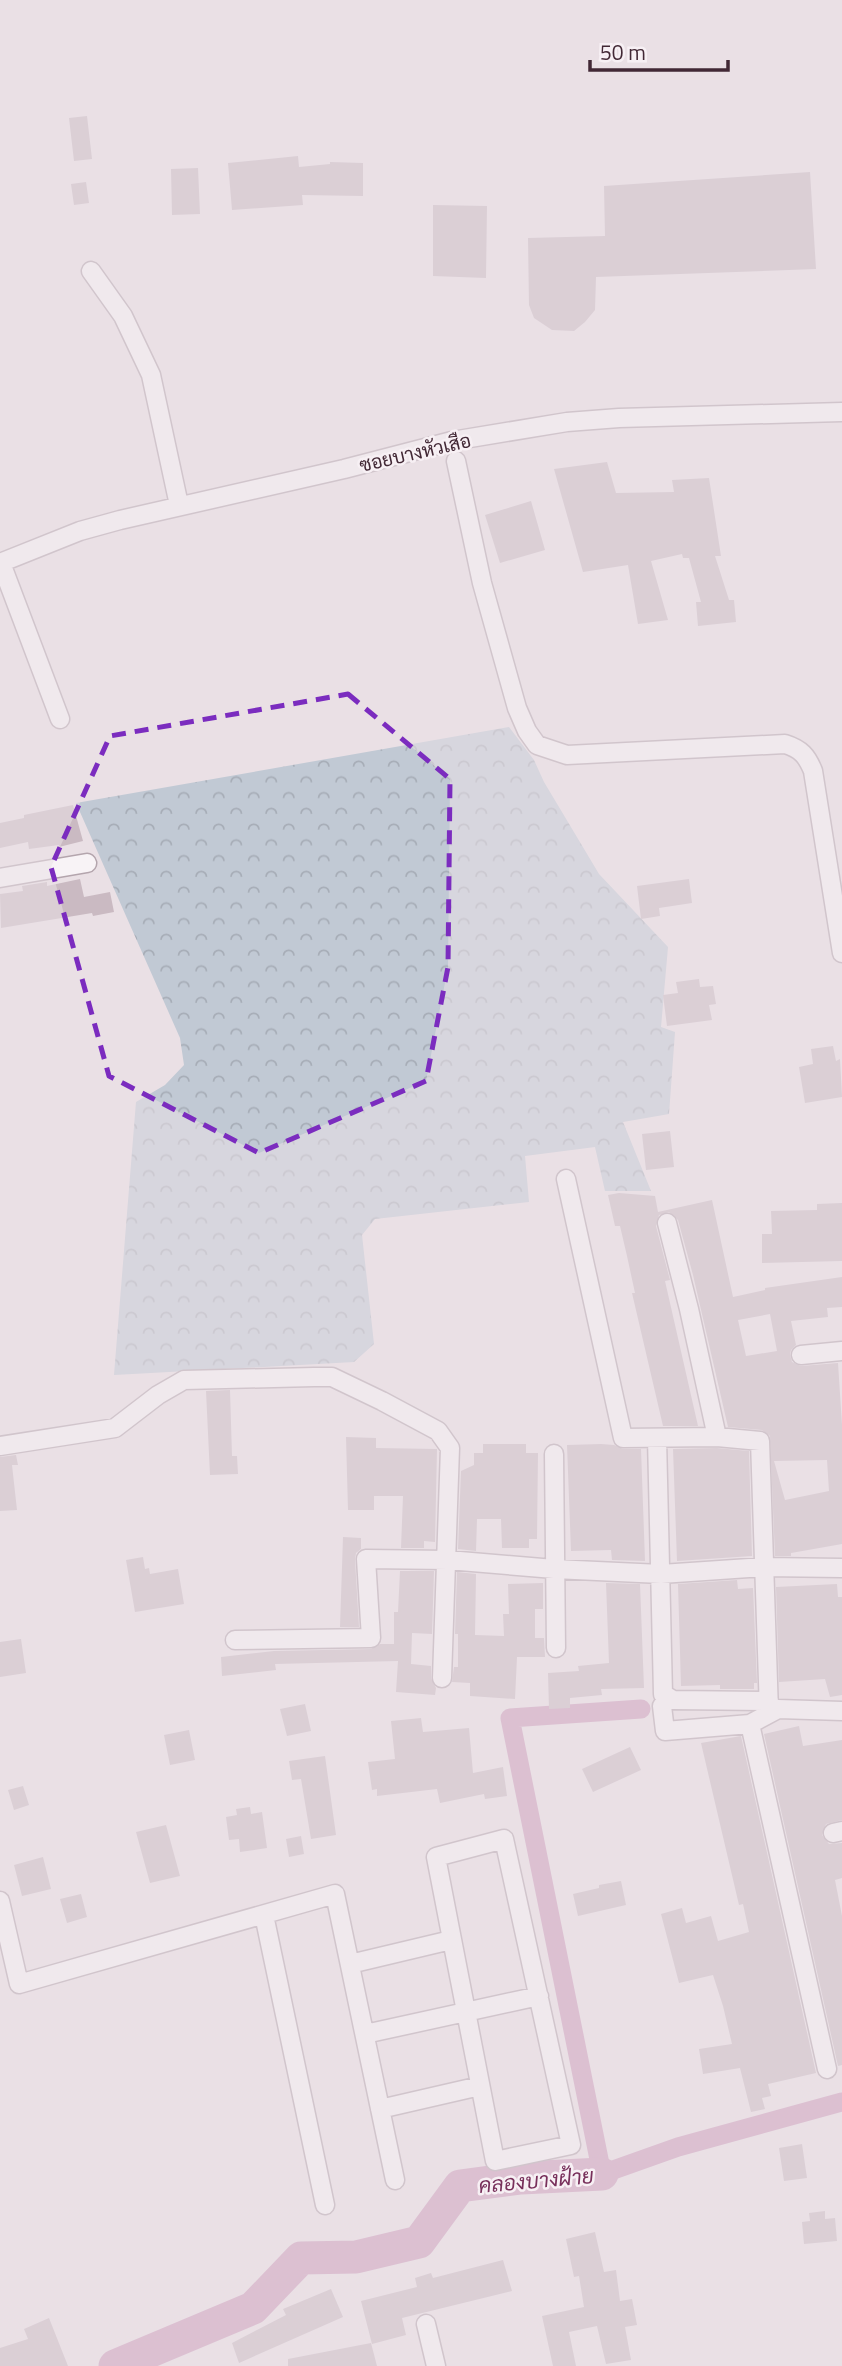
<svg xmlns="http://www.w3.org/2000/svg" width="842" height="2366" viewBox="0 0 842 2366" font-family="'Titillium Web',Sarabun,sans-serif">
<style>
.forest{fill:url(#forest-crowns)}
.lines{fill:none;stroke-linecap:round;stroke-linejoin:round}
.canal{stroke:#cc99b9;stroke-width:19}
.river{stroke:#cc99b9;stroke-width:33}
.building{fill:#cabac2;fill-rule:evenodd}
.minor-casing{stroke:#b4a5ad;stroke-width:21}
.minor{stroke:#f8f3f6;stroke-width:18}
.marked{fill:none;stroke:#7b2cbf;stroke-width:5;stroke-dasharray:14 9;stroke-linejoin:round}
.labels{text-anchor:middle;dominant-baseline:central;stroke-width:5;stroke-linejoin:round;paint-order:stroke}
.street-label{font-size:19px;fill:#422835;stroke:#f7f0f4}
.water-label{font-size:21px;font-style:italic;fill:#78305b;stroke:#f7f0f4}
</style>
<defs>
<pattern id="forest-crowns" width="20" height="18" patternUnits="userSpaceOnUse" patternTransform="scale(1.75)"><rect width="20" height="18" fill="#c1c9d4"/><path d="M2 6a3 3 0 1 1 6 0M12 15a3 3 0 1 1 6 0" fill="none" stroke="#a7adb7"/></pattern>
</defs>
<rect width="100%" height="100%" fill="#eae0e5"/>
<path class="forest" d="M509 727 534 760 544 782 599 874 668 947 661 1027 675 1032 669 1114 623 1122 651 1191H605L595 1147 525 1156 529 1202 375 1219 362 1235 374 1344 354 1362 114 1375 136 1102 165 1085 184 1065 180 1038 76 803Z"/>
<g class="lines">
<path class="canal" d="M641 1709 510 1718 602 2174 678 2147 842 2102"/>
<path class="river" d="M115 2366 253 2308 301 2258 356 2257 419 2242 460 2186 521 2178 602 2174"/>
</g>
<path class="building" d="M87 116 92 159 74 161 69 118Z
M298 156 299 167 330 164V162L363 163V196L302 195 303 205 232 210 228 163Z
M198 168 200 214 172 215 171 169Z
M810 172 816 269 596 277 595 310 585 322 574 331 552 330 534 318 529 305 528 238 605 236 604 186Z
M86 182 89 203 74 205 71 184Z
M433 205 487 206 486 278 433 276Z
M607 462 616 493 674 492 672 480 709 478 721 556H715L729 600H734L736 622 698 626 696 602H701L689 558H683L682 554 651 561 668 620 638 624 628 565 583 572 554 469Z
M531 501 545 550 500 563 485 515Z
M73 805 83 841 59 847V845L29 849 28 842 0 848V823L24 818V815Z
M80 879 84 897 110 892 114 912 93 916 92 913 1 928 0 894 23 891 22 886 47 882V886Z
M689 879 692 903 659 908 660 916 641 919 637 886Z
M699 979 700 987 713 986 716 1004 709 1005 712 1020 667 1026 663 995 678 993 676 982Z
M833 1046 836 1061 840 1059 842 1097 805 1103 799 1067 813 1064 811 1049Z
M670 1131 674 1167 646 1170 642 1134Z
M619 1193 655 1196 658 1212 712 1200 733 1297 765 1290V1288L842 1277V1307L827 1308 828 1317 791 1321 796 1345 791 1350 790 1355 792 1362 801 1366 838 1363 842 1425V1544L791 1553V1556H775L770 1436 762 1430 728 1427 693 1275 678 1220 669 1212 659 1215 656 1226 670 1280 665 1281 698 1426H663L632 1293H635L627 1256 620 1226H615L608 1195ZM770 1314 777 1351 746 1356 738 1320ZM827 1460 829 1491 785 1500 774 1461Z
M842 1203V1261L762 1263V1234H772L771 1211 817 1210V1204Z
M230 1390 232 1456H237L238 1474 210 1475 206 1391Z
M346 1437 376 1438V1448L437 1449 435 1542 424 1541V1548H401L403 1496H374V1510H348Z
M483 1444H526V1453H538L537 1539H529V1548H502L501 1519H477L476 1551 458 1549 461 1471 474 1465V1453H483Z
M601 1444 614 1445 623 1449H641L645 1561 612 1560 611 1550 571 1551 567 1445Z
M717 1448 749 1451 752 1556 677 1561 673 1449Z
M16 1455 18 1465H12L17 1510 0 1511V1457Z
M343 1537 361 1538V1549L356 1553 355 1560 359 1627H340Z
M143 1557 145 1569 149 1568 150 1574 178 1569 184 1604 135 1612 126 1560Z
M400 1571H434L432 1634 412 1633 411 1664 431 1666V1678L436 1688 435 1695 396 1692 398 1661 275 1664 276 1670 222 1676 221 1657 274 1651 371 1649 380 1644H394V1612H398Z
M457 1572 476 1574 475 1635 504 1636 503 1614H509L508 1584 543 1583V1609H535V1638H544L545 1657H517L515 1699 470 1696V1683L452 1682 454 1667H458V1634H455Z
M737 1580 738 1589 753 1588 757 1683H754V1689H720V1685L681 1686 678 1584Z
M606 1583 640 1584 644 1688 601 1689 602 1695 570 1698V1708L549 1709 548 1673 579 1671 578 1666 609 1663Z
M837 1584 838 1597H842V1695L830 1697 825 1679 779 1682 776 1587Z
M21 1639 26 1673 0 1677V1642Z
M305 1704 311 1731 287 1736 280 1709Z
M421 1718 423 1732 469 1728 473 1773 503 1767 507 1796 485 1799 484 1794 440 1803 437 1789 377 1796V1789L372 1790 368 1762 395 1759 391 1721Z
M799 1726 803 1746 842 1740V1820L826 1824 822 1835 829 1844 842 1843V1878L835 1880 842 1916V2065L838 2066 764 1734Z
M189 1730 195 1760 170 1765 164 1735Z
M741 1736 816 2073 768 2084 771 2096 762 2098 765 2109 751 2112 740 2068 703 2074 699 2049 732 2044 723 2006 713 1975 679 1983 661 1914 682 1908 686 1923 711 1916 718 1941 749 1932 743 1904 739 1905 701 1743Z
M630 1747 641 1770 593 1792 582 1769Z
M325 1756 336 1835 311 1839 301 1779 292 1780 289 1761Z
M23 1786 29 1805 14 1810 8 1790Z
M250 1807 251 1814 262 1812 267 1848 240 1852 239 1839 229 1840 226 1817 237 1815 236 1809Z
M166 1825 180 1876 150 1883 136 1832Z
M301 1836 304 1854 289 1857 286 1839Z
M43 1857 51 1889 22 1896 14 1865Z
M621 1881 626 1905 578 1916 573 1894 599 1888V1885Z
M81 1894 87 1917 67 1923 60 1899Z
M802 2144 807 2178 784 2181 779 2148Z
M825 2211V2219L835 2218 837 2241 804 2244 802 2222 810 2221 809 2213Z
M595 2232 604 2272 616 2270 620 2301 632 2299 637 2325 625 2327 631 2360 606 2364 597 2326 569 2332 576 2366H553L542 2316 584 2307 579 2276 574 2277 566 2239Z
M503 2260 512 2291 402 2318 406 2335 372 2344 361 2301 417 2287 415 2278 431 2273 433 2278Z
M331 2289 343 2317 239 2363 232 2343 286 2315 283 2309Z
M49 2318 68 2366H0V2348L28 2339 24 2329Z
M371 2343 377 2366H288V2359Z"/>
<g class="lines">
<defs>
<path id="minor" d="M91 271 123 316 151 375 179 505
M456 461 482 583 517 708 527 731 537 745 567 755 785 744C801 749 807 756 813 771L842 953
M0 563 80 531 120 520 344 469 452 441 567 422 619 418 842 412
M1 563 60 719
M0 878 87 863
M566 1179 623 1438 717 1437 760 1441 769 1712
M667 1223 689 1309 717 1437
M801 1355 842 1351
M657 1438 663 1694 673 1700 769 1701
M0 1446 115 1428 158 1395 184 1380 314 1377H332L382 1401 438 1431 450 1448 442 1678
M554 1454 556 1648
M235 1640 371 1638 366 1559 448 1560 554 1569 661 1574 764 1567 842 1568
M662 1706 665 1731 750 1724 778 1709 842 1711
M750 1724 827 2069
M833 1833 842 1831
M504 1839 571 2145 495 2161 436 1857Z
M0 1901 19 1984 335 1894 395 2180
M264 1915 325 2205
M350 1964 451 1940
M365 2034 539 1996
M380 2109 480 2086
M426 2324 436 2366"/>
</defs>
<use href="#minor" class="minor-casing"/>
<use href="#minor" class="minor"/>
</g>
<path d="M0 0H842V2366H0ZM348 694 450 779 448 967 426 1081 259 1153 109 1076 51 867 110 736Z" fill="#eae0e5" fill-opacity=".55" fill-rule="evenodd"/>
<path class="marked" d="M348 694 450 779 448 967 426 1081 259 1153 109 1076 51 867 110 736Z"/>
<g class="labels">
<g class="street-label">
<text transform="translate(415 452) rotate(-13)">ซอยบางหัวเสือ</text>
</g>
<g class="water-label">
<text transform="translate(536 2180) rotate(-5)">คลองบางฝ้าย</text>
</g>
</g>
<path d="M590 60v10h138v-10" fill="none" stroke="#422835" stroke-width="3.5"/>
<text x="600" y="60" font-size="21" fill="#422835" stroke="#f7f0f4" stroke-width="5" paint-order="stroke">50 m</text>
</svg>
